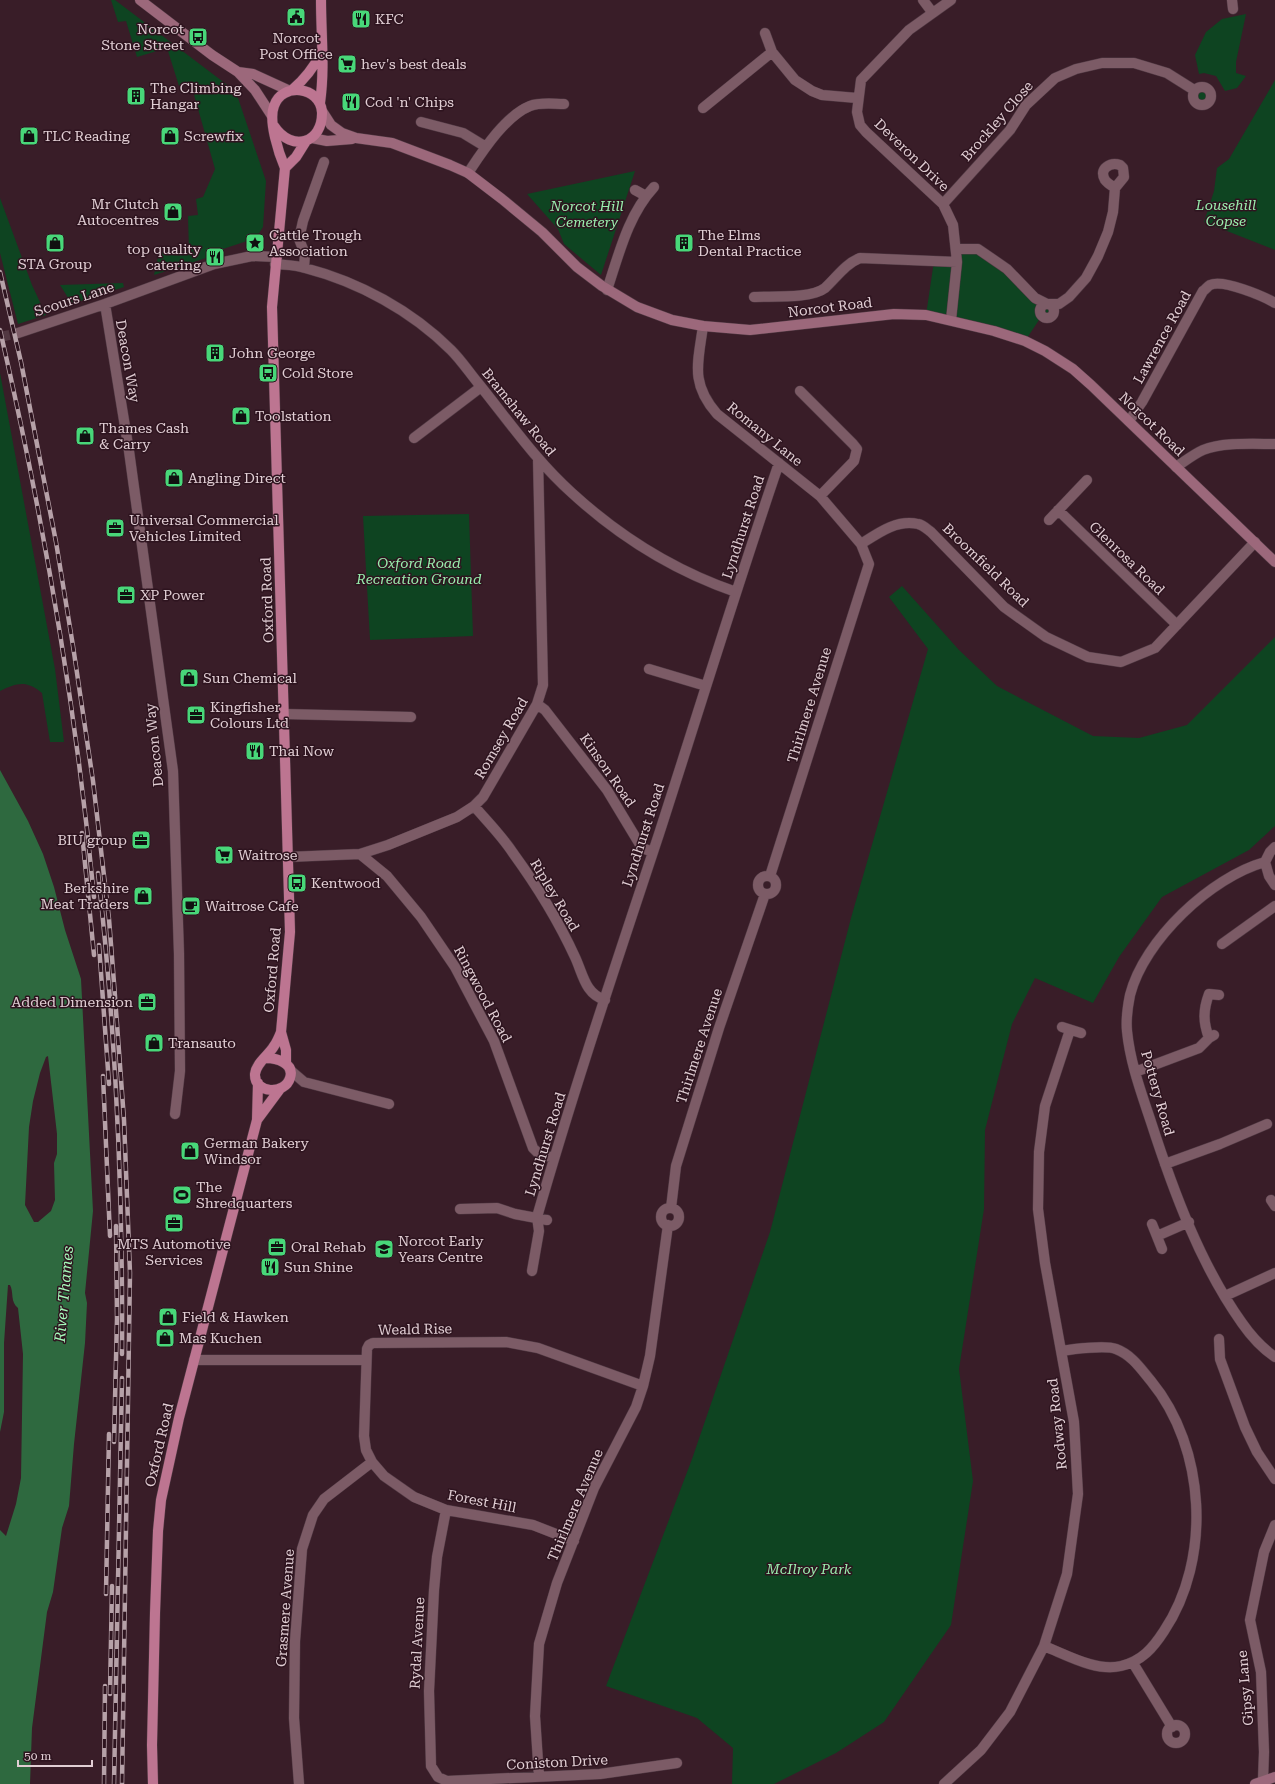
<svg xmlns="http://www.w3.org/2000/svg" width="1275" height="1784" viewBox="0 0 1275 1784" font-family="'Roboto Serif',serif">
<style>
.green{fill:#0e4421}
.water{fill:#2e693f;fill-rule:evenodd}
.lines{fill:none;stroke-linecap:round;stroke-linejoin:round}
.street-tunnel{stroke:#523842;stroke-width:10;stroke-dasharray:10 5;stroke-linecap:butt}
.street-casing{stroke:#513a44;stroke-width:11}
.secondary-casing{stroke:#513a44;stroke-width:11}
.primary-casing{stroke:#513a44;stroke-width:11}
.street{stroke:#7c5b66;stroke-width:10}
.secondary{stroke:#9c687b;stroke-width:10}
.primary{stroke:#bd7591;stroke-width:10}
.rail-casing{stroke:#b6a1a8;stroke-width:4.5}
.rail{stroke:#2e141f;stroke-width:3;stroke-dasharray:9;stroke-linecap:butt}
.labels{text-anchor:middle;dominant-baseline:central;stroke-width:3;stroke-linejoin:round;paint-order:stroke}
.poi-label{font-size:14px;fill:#e1ced4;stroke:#2e141f;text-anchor:start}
.street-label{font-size:14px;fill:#e1ced4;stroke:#2e141f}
.park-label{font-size:14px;font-style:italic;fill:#99eead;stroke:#2e141f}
.water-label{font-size:15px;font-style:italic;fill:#a5fbba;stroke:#2e141f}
</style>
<rect width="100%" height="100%" fill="#391d28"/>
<path class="green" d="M111 0H115L230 87 238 98 266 181 263 227 256 238 214 252 215 255 154 275 159 252 189 251 188 216 198 215 196 199 203 197 215 169 191 84 179 86 167 48 137 57 126 21 118 22Z
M1246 14 1236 62V73L1246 76 1237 88 1225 91 1216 76 1204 73 1199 74 1195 55 1206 32 1222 19Z
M1275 80V250L1204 222 1214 191 1217 168 1229 159Z
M1193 96a9 9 0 1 1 18 0a9 9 0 1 1-18 0Z
M635 171 601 275 564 244 558 229 527 194Z
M0 198 32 285 46 315 18 324 0 253Z
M957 249H978L1053 307 1055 312 1052 318 1047 319 1041 317 1025 341 926 315 934 261 957 262Z
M123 283 124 287 72 304 60 285Z
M0 373 55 669 64 742H50L42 693C26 680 17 683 0 691Z
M469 514 473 636 370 640 363 516Z
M902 586 959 650 997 686 1093 736 1139 738 1187 725 1275 637V826L1249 850 1162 897 1119 957 1093 1003 1035 978 1012 1024 985 1130 984 1209 959 1369 973 1481 951 1625 884 1722 836 1753 774 1784H732L733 1748 697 1718 606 1686 692 1459 770 1232 851 918 928 649 889 597Z"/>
<path class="water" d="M0 770 28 821 43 854 54 887 65 930 81 979 93 1211 85 1293 87 1303 85 1343 74 1444 69 1506 62 1528 53 1592 47 1612 32 1728 30 1784H0V1530L6 1536 16 1504 21 1478 23 1354 18 1308C10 1302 14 1292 10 1285H8L4 1343V1412L0 1432ZM48 1056 57 1134V1154L54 1163 55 1200 51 1211 38 1222H34L25 1205 29 1127 33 1101 40 1073 46 1057Z"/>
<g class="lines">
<path class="street-tunnel" d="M0 337 18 333"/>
<defs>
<path id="street" d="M923 0 932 12
M1232 0 1233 9
M765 33 772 52 795 80 812 91 822 95 857 98
M1193 96a9 9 0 1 1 18 0a9 9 0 1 1-18 0Z
M703 108 772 52
M421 122 463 133 486 147
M468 173C482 152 505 116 530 106 540 102 553 104 564 104
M635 190 646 196
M943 204 1010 130 1026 105 1055 78 1076 69 1102 63H1134L1167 73 1194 90
M957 249H978L1007 269 1035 298 1047 304H1059L1069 297 1086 278 1098 256 1108 232 1113 212 1115 188 1124 177 1123 168 1120 165C1111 162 1098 168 1105 180 1107 183 1112 186 1115 188
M275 264C285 265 296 265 305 268 359 282 412 311 451 350 461 360 469 372 478 383 508 420 536 461 572 493 620 537 675 571 736 592
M304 267 305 254 299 239 303 221 324 162
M607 290C619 254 628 215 654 187
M754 297C772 296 811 299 825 288 837 277 845 264 860 258L957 262
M1040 311a7 7 0 1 1 14 0a7 7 0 1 1-14 0Z
M105 304 129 451 173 771 179 954 180 1071 175 1114
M951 320 957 262 953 225 943 204 866 132 860 125 857 112 861 80 909 30 951 0
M703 326C698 363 690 383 717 414L820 496 861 544 869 564 770 876
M18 333 105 304 214 264 252 256 277 257
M800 391 853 444 857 449 854 461 820 496
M1129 421 1142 402 1203 291C1205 290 1208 286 1210 285 1223 279 1263 296 1275 303
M414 438 481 387
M1176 467C1185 461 1194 454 1203 450 1222 442 1254 444 1275 444
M1058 510 1177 625
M1049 520 1087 480
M861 544C878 533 897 519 918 524 923 525 927 529 931 532L1004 607 1046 637 1088 657 1121 662 1155 648 1255 542
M649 669 706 686
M537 704 545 710 607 790 642 848 653 852
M284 714 411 717
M474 806C487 821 502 836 513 853 537 886 558 920 575 957 583 974 585 994 605 1000
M1275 847 1270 852 1265 862C1211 877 1144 940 1130 995 1128 1005 1126 1021 1127 1031 1130 1062 1141 1092 1151 1122 1173 1190 1200 1264 1242 1323 1251 1336 1262 1348 1275 1357
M360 854 387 876 421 917 455 967 494 1041 533 1148 539 1154 554 1158
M288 857 360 854 388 845 457 817 474 806 483 797 537 704 543 685 538 458
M1265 862 1269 876 1275 885
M758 885a9 9 0 1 1 18 0a9 9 0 1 1-18 0Z
M1222 944 1275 906
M1062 1027 1081 1033
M1209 1038C1203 1022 1203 1010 1209 994L1219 995
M290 1070 304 1082 389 1104
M1135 1072 1199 1048 1209 1038 1214 1035
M1165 1164 1220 1144 1267 1124
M1271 1200 1275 1206
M671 1208 676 1166 719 1028 765 894
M661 1217a9 9 0 1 1 18 0a9 9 0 1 1-18 0Z
M460 1209 497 1208 515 1214 547 1220
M1152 1224 1162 1249
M1157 1236 1189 1222
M532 1271 539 1231 537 1217C574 1088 617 961 659 834 699 710 737 586 779 463
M1225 1296 1275 1273
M1219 1339 1220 1359 1245 1427 1257 1452 1275 1479
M194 1360H366
M446 1510 437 1557 434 1590 429 1691 431 1766 438 1777 447 1781 600 1774 677 1763
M574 1541 533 1525 446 1510 414 1497 384 1476 372 1462 366 1450 364 1436 367 1349 369 1345 373 1343 506 1342 538 1348 643 1386
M1044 1646C1067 1655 1096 1672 1121 1666 1142 1661 1153 1648 1164 1631 1212 1559 1206 1448 1151 1381 1141 1369 1132 1355 1116 1349 1106 1345 1073 1349 1062 1351
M1133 1663 1172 1727
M1167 1734a9 9 0 1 1 18 0a9 9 0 1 1-18 0Z
M539 1777 535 1716 539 1644 557 1583 594 1488 636 1407 643 1386 650 1356 668 1225
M1263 1780 1264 1752 1261 1672 1250 1620 1264 1552 1275 1525
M299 1784 294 1718 295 1641 302 1549 313 1515 324 1499 372 1462
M944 1784 981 1750 1010 1712 1044 1646 1067 1574 1078 1494 1074 1422 1045 1263 1038 1209 1039 1152 1045 1106 1070 1030"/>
<path id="secondary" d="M140 0 212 55 238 72 255 90 272 116
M238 72 253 74 288 90
M322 111 331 125 342 133 356 138 392 143 450 165 468 173 502 199 542 232 577 267 602 286 637 307 672 320 703 326 750 330 894 314 926 315 994 331 1025 341 1045 351 1073 369 1091 385 1275 562
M312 138 327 141 352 139
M1255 1784 1275 1777"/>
<path id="primary" d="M293 89C306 78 314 67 322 52
M320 103C325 68 321 35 321 0
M285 168 296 157 306 141
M281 1032 286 1050V1064
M266 1058C276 1058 295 1063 290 1078 285 1095 254 1094 255 1074 256 1063 269 1055 274 1046 277 1042 279 1037 281 1032L290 932 272 307 285 168C279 154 268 121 274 106 282 82 320 86 322 112 323 143 292 153 274 126
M257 1120 280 1089
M153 1784 152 1745 155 1613 158 1531 161 1500 179 1418 257 1120 258 1083"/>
</defs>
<use href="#street" class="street-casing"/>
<use href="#secondary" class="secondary-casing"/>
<use href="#primary" class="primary-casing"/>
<use href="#street" class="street"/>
<use href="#secondary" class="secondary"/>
<use href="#primary" class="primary"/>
<defs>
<path id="rail" d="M0 272 21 362 56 542 73 646 93 781 109 919 114 983 124 1120 130 1273 122 1784
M0 330C43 516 76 706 94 897
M82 833 94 955
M98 873C116 1033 123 1194 122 1354
M99 945 109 1084
M103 1076 110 1236
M114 1442 117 1318 116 1226
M106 1594 109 1434
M110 1694 112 1586
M104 1784 105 1686
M114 1784 122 1378"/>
</defs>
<use href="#rail" class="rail-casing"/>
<use href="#rail" class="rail"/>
</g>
<defs>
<symbol id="civic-square" viewBox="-11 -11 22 22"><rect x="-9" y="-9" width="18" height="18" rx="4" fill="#48d779" stroke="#2e141f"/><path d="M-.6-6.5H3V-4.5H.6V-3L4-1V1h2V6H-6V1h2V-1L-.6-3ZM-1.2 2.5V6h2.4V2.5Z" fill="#111"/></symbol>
<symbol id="restaurant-square" viewBox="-11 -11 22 22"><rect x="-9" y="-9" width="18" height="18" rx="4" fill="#48d779" stroke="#2e141f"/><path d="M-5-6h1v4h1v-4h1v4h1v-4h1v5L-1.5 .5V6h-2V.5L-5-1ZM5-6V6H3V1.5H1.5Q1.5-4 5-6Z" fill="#111"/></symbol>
<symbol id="bus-square" viewBox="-11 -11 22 22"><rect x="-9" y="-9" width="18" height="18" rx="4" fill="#48d779" stroke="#2e141f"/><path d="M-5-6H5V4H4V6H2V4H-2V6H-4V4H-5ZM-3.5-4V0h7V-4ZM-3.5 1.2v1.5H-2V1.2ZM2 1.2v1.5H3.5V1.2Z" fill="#111"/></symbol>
<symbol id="supermarket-square" viewBox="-11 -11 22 22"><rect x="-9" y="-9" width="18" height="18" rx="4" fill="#48d779" stroke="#2e141f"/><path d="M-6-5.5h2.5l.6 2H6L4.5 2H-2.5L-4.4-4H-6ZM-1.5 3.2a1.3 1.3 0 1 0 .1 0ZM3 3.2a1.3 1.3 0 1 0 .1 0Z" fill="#111"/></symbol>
<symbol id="building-square" viewBox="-11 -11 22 22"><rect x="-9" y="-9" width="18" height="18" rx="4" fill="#48d779" stroke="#2e141f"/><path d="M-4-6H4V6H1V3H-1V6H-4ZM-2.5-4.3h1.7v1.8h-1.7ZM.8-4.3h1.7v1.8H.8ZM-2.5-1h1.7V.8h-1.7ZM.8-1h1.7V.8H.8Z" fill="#111"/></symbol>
<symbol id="shop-square" viewBox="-11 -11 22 22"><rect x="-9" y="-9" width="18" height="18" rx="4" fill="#48d779" stroke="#2e141f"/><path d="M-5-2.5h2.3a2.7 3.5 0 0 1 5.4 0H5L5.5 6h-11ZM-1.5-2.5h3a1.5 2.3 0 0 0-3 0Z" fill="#111"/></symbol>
<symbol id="sight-square" viewBox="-11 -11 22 22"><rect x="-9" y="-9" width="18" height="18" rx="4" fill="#48d779" stroke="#2e141f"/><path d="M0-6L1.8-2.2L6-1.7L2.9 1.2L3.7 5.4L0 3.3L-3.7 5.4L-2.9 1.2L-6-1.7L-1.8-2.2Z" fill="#111"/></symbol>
<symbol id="office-square" viewBox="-11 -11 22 22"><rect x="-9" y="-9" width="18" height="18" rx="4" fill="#48d779" stroke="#2e141f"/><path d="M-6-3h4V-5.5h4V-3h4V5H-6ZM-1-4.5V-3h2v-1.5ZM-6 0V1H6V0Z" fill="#111"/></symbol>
<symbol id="cafe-square" viewBox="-11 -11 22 22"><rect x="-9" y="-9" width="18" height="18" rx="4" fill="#48d779" stroke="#2e141f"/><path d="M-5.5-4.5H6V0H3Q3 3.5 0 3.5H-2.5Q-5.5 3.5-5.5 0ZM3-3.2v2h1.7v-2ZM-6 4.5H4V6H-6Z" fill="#111"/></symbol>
<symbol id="stadium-square" viewBox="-11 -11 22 22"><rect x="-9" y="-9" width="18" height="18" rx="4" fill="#48d779" stroke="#2e141f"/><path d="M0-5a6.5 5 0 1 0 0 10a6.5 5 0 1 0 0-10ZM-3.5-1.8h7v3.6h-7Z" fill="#111"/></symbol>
<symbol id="school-square" viewBox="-11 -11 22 22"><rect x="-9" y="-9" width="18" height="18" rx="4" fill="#48d779" stroke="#2e141f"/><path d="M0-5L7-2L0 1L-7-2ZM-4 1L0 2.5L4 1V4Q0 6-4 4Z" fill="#111"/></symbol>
</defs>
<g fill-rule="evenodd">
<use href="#civic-square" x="285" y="6" width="22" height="22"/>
<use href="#restaurant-square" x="350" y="8" width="22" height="22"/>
<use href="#bus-square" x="187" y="26" width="22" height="22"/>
<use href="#supermarket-square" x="336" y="53" width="22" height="22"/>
<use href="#building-square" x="125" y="85" width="22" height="22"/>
<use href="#restaurant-square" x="340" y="91" width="22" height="22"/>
<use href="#shop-square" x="18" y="125" width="22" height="22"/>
<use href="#shop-square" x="159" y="125" width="22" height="22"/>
<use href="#shop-square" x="162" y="201" width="22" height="22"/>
<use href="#shop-square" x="44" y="232" width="22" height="22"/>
<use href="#sight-square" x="244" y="232" width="22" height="22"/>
<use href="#building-square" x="673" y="232" width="22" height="22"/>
<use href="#restaurant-square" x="204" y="246" width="22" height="22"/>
<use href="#building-square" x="204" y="342" width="22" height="22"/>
<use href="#bus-square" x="257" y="362" width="22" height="22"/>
<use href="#shop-square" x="230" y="405" width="22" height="22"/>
<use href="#shop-square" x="74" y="425" width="22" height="22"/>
<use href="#shop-square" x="163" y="467" width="22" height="22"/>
<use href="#office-square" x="104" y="517" width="22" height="22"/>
<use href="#office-square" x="115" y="584" width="22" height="22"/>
<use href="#shop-square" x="178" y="667" width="22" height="22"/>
<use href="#office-square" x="185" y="704" width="22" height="22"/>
<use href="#restaurant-square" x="244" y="740" width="22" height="22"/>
<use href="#office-square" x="130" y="829" width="22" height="22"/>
<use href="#supermarket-square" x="213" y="844" width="22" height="22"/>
<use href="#bus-square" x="286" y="872" width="22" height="22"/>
<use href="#shop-square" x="132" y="885" width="22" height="22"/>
<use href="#cafe-square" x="180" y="895" width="22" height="22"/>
<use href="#office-square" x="136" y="991" width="22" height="22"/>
<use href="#shop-square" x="143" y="1032" width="22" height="22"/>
<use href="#shop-square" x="179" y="1140" width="22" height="22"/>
<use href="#stadium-square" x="171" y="1184" width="22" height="22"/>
<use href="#office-square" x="163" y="1212" width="22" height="22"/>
<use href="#office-square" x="266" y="1236" width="22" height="22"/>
<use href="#school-square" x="373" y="1238" width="22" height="22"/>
<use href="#restaurant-square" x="259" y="1256" width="22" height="22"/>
<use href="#shop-square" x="157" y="1306" width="22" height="22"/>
<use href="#shop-square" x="154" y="1327" width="22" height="22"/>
</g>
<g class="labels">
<g class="poi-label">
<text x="375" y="19">KFC</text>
<text x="184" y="29" text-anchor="end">Norcot<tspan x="184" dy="16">Stone Street</tspan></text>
<text x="296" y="38" text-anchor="middle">Norcot<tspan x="296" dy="16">Post Office</tspan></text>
<text x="361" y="64">hev's best deals</text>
<text x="150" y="88">The Climbing<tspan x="150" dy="16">Hangar</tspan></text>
<text x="365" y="102">Cod 'n' Chips</text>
<text x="43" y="136">TLC Reading</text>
<text x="184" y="136">Screwfix</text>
<text x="159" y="204" text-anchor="end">Mr Clutch<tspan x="159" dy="16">Autocentres</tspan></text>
<text x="269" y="235">Cattle Trough<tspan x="269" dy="16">Association</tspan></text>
<text x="698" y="235">The Elms<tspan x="698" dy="16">Dental Practice</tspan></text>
<text x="201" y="249" text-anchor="end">top quality<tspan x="201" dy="16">catering</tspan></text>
<text x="55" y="264" text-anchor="middle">STA Group</text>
<text x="229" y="353">John George</text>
<text x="282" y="373">Cold Store</text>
<text x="255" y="416">Toolstation</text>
<text x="99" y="428">Thames Cash<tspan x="99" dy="16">&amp; Carry</tspan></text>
<text x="188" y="478">Angling Direct</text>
<text x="129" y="520">Universal Commercial<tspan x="129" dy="16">Vehicles Limited</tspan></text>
<text x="140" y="595">XP Power</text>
<text x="203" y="678">Sun Chemical</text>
<text x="210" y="707">Kingfisher<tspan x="210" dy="16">Colours Ltd</tspan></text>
<text x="269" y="751">Thai Now</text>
<text x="127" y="840" text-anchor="end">BIU group</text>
<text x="238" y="855">Waitrose</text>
<text x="311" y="883">Kentwood</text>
<text x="129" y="888" text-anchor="end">Berkshire<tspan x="129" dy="16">Meat Traders</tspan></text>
<text x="205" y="906">Waitrose Cafe</text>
<text x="133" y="1002" text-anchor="end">Added Dimension</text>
<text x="168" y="1043">Transauto</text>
<text x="204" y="1143">German Bakery<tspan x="204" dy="16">Windsor</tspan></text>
<text x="196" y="1187">The<tspan x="196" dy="16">Shredquarters</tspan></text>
<text x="398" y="1241">Norcot Early<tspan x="398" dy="16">Years Centre</tspan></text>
<text x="174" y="1244" text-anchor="middle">MTS Automotive<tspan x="174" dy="16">Services</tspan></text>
<text x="291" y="1247">Oral Rehab</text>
<text x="284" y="1267">Sun Shine</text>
<text x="182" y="1317">Field &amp; Hawken</text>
<text x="179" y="1338">Mas Kuchen</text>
</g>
<g class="street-label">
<text transform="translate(997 121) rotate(-49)">Brockley Close</text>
<text transform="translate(912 155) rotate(44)">Deveron Drive</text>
<text transform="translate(74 299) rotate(-18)">Scours Lane</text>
<text transform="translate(830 307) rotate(-7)">Norcot Road</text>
<text transform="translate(1162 337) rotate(-61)">Lawrence Road</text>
<text transform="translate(128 361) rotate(80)">Deacon Way</text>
<text transform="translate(519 412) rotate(51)">Bramshaw Road</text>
<text transform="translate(1152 424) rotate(44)">Norcot Road</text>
<text transform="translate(765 434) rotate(39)">Romany Lane</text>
<text transform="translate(743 527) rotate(-72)">Lyndhurst Road</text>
<text transform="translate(1127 558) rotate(44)">Glenrosa Road</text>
<text transform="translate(986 565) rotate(44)">Broomfield Road</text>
<text transform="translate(267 600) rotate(-92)">Oxford Road</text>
<text transform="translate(809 705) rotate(-73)">Thirlmere Avenue</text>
<text transform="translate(501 738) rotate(-60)">Romsey Road</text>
<text transform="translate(154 745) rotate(-96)">Deacon Way</text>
<text transform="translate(608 770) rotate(55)">Kinson Road</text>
<text transform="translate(643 835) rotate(-72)">Lyndhurst Road</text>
<text transform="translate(555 895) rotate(59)">Ripley Road</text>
<text transform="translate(272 970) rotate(-85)">Oxford Road</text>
<text transform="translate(483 994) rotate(62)">Ringwood Road</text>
<text transform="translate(699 1046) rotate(-72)">Thirlmere Avenue</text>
<text transform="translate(1158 1093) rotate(74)">Pottery Road</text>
<text transform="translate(545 1144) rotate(-73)">Lyndhurst Road</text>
<text transform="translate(415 1329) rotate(-1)">Weald Rise</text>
<text transform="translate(1057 1424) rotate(-96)">Rodway Road</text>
<text transform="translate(159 1445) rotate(-77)">Oxford Road</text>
<text transform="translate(482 1501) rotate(11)">Forest Hill</text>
<text transform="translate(575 1505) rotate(-67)">Thirlmere Avenue</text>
<text transform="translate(285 1608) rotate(-86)">Grasmere Avenue</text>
<text transform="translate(417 1643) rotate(-87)">Rydal Avenue</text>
<text transform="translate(1245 1688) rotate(-95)">Gipsy Lane</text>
<text transform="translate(557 1762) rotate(-3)">Coniston Drive</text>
</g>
<g class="park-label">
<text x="1226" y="205">Lousehill<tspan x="1226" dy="16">Copse</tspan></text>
<text x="587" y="206">Norcot Hill<tspan x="587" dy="16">Cemetery</tspan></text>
<text x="419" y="563">Oxford Road<tspan x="419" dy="16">Recreation Ground</tspan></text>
<text x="809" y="1569">McIlroy Park</text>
</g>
<g class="water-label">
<text transform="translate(64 1294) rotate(-85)">River Thames</text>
</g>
</g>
<path d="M18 1760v6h74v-6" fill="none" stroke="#e1ced4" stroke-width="2"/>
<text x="24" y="1760" font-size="12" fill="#e1ced4" stroke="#2e141f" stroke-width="3" paint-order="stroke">50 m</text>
</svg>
